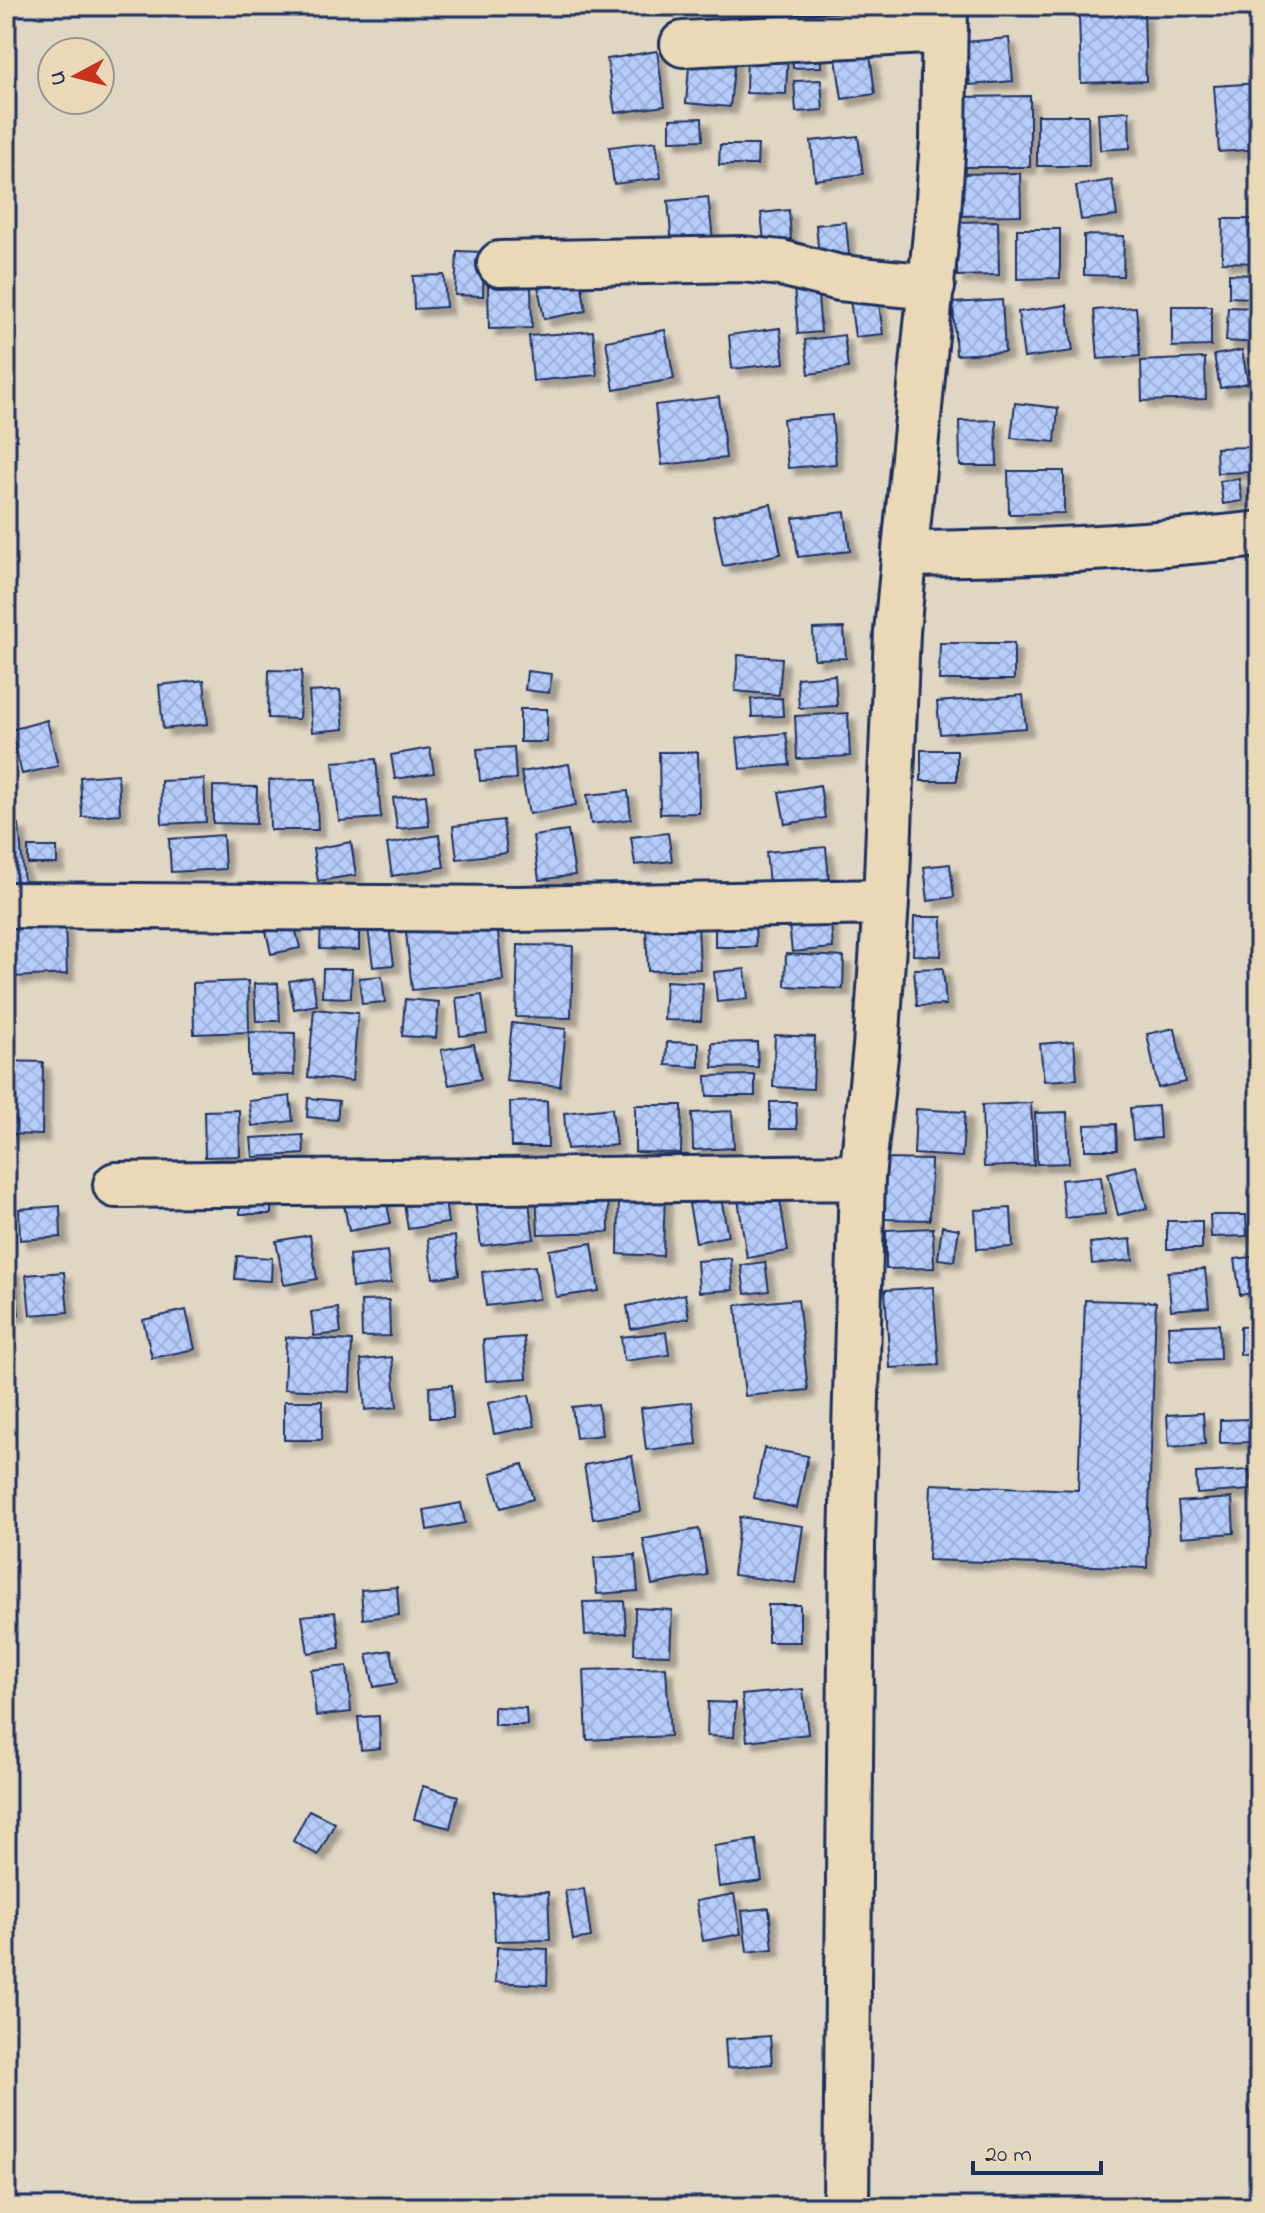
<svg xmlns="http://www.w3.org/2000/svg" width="1265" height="2213" viewBox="0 0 1265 2213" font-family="'Indie Flower',sans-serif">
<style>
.building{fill:url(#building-cross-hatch);stroke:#1b2f5e;stroke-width:2;filter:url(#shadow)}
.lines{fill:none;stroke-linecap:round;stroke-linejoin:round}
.street-casing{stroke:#1b2f5e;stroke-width:50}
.street{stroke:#ead9b6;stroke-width:44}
</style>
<defs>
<pattern id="building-cross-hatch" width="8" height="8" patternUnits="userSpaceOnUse" patternTransform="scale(2)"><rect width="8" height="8" fill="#b6ccfb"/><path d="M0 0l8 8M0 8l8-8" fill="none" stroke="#9cb0da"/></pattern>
<filter id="shadow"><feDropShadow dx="7" dy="7" stdDeviation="2" flood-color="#0004"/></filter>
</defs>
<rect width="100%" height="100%" fill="#e0d6c4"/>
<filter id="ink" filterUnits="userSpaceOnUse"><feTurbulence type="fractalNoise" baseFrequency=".0125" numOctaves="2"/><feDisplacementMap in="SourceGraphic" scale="16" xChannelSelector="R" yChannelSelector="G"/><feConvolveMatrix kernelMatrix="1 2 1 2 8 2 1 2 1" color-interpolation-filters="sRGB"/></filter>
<g filter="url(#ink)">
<path class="building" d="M761 6H821V11L761 13Z
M1144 12 1146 81 1081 83 1079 15Z
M1009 38 1013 81 970 85 966 42Z
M747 48 788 49 786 94 746 93Z
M820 49 821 67 793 68 792 50Z
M657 51 665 106 615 113 607 59Z
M690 54 735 58 730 107 686 103Z
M870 55 875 94 842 99 836 59Z
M821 80 823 110 796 112 794 81Z
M1259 83V149L1219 152 1214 86Z
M1030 96V167H959V97Z
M1129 111 1130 148 1100 150 1098 113Z
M1037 115H1088L1089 166H1037Z
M702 118 703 140 670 141V119Z
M858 136 863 174 815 180 811 141Z
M656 141 661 178 614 184 609 147Z
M720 145H758L757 165H719Z
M1020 173 1021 215 957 216 956 174Z
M1112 180 1117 216 1081 220 1076 186Z
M708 197 713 239 672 244 668 201Z
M789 210 791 239 764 242 761 213Z
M1223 219H1259V263L1222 262Z
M998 221 999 275 957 276V222Z
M846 222 849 255 819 258 816 225Z
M1017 229H1060V278L1017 279Z
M1084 235 1124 236 1123 276 1084 275Z
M457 251 484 252 483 296 455 295Z
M579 268 586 311 544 319 536 275Z
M1229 274 1256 275 1254 298 1229 297Z
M444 275 446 307 414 309 413 276Z
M817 285 821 332 798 334 794 287Z
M488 286H531L532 328 489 329Z
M877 289 883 334 855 337 849 292Z
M1002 300 1005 352 956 355 953 303Z
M1067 305 1073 351 1024 358 1018 312Z
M1172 306H1211V346L1172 347Z
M1136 307 1140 356 1098 359 1094 310Z
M1228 307 1259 308 1258 343 1226 341Z
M780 328 784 363 732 369 729 335Z
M665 330 674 379 614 390 606 341Z
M593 331 597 375 533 381 529 336Z
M844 335 848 368 809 374 805 340Z
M1242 350 1248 383 1220 388 1214 355Z
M1259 354V388H1255L1252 355Z
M1205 358 1206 399 1142 401 1141 361Z
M719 397 726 458 662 465 655 405Z
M1015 403 1058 408 1055 442 1011 438Z
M832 415 836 464 788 468 783 419Z
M996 420 997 466H960L959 421Z
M1249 447 1250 472 1217 473 1216 448Z
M1008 471H1064V513L1009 514Z
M1239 479 1242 501 1223 504 1220 481Z
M771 504 781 554 723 566 713 516Z
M845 512 850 551 798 557 793 518Z
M844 628 846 658 814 659 813 629Z
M940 643H1014V680H939Z
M738 655 782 658 779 695 735 691Z
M269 670 302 671 299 719 268 718Z
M527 671 552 674 549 693 525 690Z
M835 675 837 706 799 708 797 678Z
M204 680 208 724 163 729 159 685Z
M340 690 344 729 312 732 309 692Z
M1023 695 1026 728 940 734 937 702Z
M782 698 783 716 752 717 751 699Z
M520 709H547V742H520Z
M848 713 850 756 797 759 795 716Z
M47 720 58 766 22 774 11 730Z
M786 733 790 765 740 769 737 738Z
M514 747 516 779 480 781 477 749Z
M430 748 434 773 395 779 391 755Z
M921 750H957V781H921Z
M659 752H698L699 813 660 814Z
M376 759 381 818 339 821 333 762Z
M569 764 576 805 529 814 521 772Z
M118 774 120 814 82 817 80 777Z
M204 779 206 822 162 824 161 781Z
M316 779 318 830H270L269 780Z
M820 785 825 818 785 824 779 792Z
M213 786 257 787 256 824 213 823Z
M628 791 631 819 591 824 587 795Z
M426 795 429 826 397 829 393 798Z
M503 820 507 853 457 859 453 826Z
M19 824 24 883 6 885V825Z
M568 831 575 875 539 880 533 836Z
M668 833 672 861 635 865 631 837Z
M223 835 225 869 171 872 169 839Z
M439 835 444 867 392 876 387 844Z
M351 842 356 875 318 881 313 849Z
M28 847H57V864H28Z
M826 847 829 880 769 885 766 852Z
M950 864 954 897 928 901 924 867Z
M291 910 300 948 271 954 263 917Z
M830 911 833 948 792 952 788 915Z
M914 917H942L941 956 913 955Z
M388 919 394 965 373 967 367 921Z
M755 919 756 947H715V920Z
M321 920H359V950L320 949Z
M497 923 503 981 412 990 406 932Z
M65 925 67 974 14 977 12 927Z
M698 925 700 969 648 971 646 928Z
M518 945 573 946 571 1018 516 1017Z
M786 954 844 957 843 989 785 986Z
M943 968 946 1005 917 1006 914 969Z
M323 969H352L351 998 322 997Z
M745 969 748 999 717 1002 714 972Z
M382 976 385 1002 362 1004 359 978Z
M312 977 317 1005 294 1009 289 981Z
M248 981 249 1032 194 1034 193 983Z
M666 981 703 983 701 1021 664 1020Z
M278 983 280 1021H256L254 984Z
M482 995 487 1033 460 1036 456 998Z
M405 999 439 1002 436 1038 402 1036Z
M314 1009 358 1013 352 1081 308 1077Z
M512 1023 566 1029 560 1086 506 1081Z
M1175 1028 1185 1082 1158 1088 1147 1034Z
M249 1032 295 1033 294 1075 249 1074Z
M775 1035 815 1037 813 1089 773 1087Z
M1074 1041 1077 1079 1044 1081 1040 1044Z
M667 1042 699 1043V1067L666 1065Z
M757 1042 758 1067 713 1068 712 1043Z
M474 1044 481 1079 449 1085 441 1050Z
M6 1061 43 1062 42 1135 6 1134Z
M755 1075V1096H707L706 1076Z
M290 1096 293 1121 252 1126 249 1101Z
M308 1098 339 1101 337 1120 307 1117Z
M547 1101 548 1147H511L510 1102Z
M770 1102H796L797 1129H770Z
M1031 1103 1034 1165 984 1167 982 1105Z
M635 1105H682L681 1153 635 1152Z
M1158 1106 1160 1138 1133 1140 1130 1108Z
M612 1108 616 1145 567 1149 564 1113Z
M916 1109 965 1112 962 1157 914 1154Z
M239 1110 240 1156 205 1157 204 1111Z
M732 1111 734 1148 693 1150 692 1113Z
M1067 1112 1069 1163 1037 1164 1035 1113Z
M1116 1124 1117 1150H1085V1125Z
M303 1135 304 1154 253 1157 251 1138Z
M886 1159 931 1160 930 1220 884 1219Z
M1136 1166 1147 1208 1118 1215 1108 1173Z
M1101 1176 1105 1214 1065 1218 1061 1180Z
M443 1185 448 1223 408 1229 402 1191Z
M383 1186 391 1223 349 1231 342 1194Z
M608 1186 609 1232 538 1234 536 1188Z
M527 1188 534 1239 481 1246 474 1195Z
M240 1190H271V1214H240Z
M619 1190 665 1191 663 1256 618 1254Z
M779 1193 788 1251 747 1258 738 1199Z
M721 1198 728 1236 696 1242 689 1204Z
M60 1206 61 1237 20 1240 19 1209Z
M1011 1208 1013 1247 977 1249 975 1210Z
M1210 1215H1246L1247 1236 1211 1237Z
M1167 1221H1202V1249H1167Z
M942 1226 959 1229 954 1261 938 1259Z
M933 1228 934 1268 886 1269V1230Z
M310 1235 317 1279 284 1285 276 1241Z
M455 1236 459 1275 433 1278 428 1239Z
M1131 1239 1133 1260 1092 1264 1090 1243Z
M592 1243 599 1291 556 1297 549 1250Z
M387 1251 391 1283 352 1288 349 1255Z
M237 1256 272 1258 271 1281 235 1279Z
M1259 1256V1292L1240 1295 1235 1259Z
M731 1258 733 1290 699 1292 697 1261Z
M765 1262 769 1291 745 1294 741 1265Z
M535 1266 539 1299 486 1306 482 1272Z
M13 1268 19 1314 6 1315V1269Z
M1205 1269 1209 1307 1171 1310 1168 1272Z
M64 1272 68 1312 30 1315 26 1275Z
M933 1287 939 1365 890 1368 885 1290Z
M685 1294 689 1318 631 1329 627 1306Z
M798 1299 808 1390 745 1396 736 1305Z
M389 1300 390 1336 362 1337 361 1301Z
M1085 1300 1156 1302 1147 1568 928 1560 931 1484 1078 1490Z
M338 1308 341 1333 314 1336 311 1312Z
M186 1310 195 1349 152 1358 143 1320Z
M1219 1324 1220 1359 1170 1361 1168 1326Z
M1259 1326V1354L1240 1355V1327Z
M666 1332 669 1355 624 1361 621 1337Z
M286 1337 352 1341 350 1392 284 1389Z
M524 1337 527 1378 486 1381 483 1340Z
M392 1357 397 1407 365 1410 361 1360Z
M452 1385 453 1418H430L429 1387Z
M529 1395 535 1426 494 1434 488 1403Z
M284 1401H322V1440H284Z
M692 1402 697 1444 646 1450 641 1408Z
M598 1404 602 1435 576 1438 572 1407Z
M1203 1413 1205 1444 1169 1447 1167 1415Z
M1250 1419 1251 1442 1220 1443V1420Z
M764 1448 808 1456 797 1508 754 1498Z
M632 1456 641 1511 593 1519 584 1465Z
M523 1464 533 1499 501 1508 491 1473Z
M1249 1470 1250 1490 1197 1494 1196 1473Z
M1232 1498 1234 1533 1181 1537 1178 1502Z
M461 1503 465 1523 427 1530 424 1510Z
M740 1517 803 1526 795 1583 733 1575Z
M699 1529 707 1575 652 1585 643 1539Z
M635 1555 638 1591 597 1594 594 1558Z
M397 1587 399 1615 363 1619 361 1590Z
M624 1601 626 1633 585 1635 583 1602Z
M768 1605H800V1642H768Z
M635 1608 672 1610 670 1655 634 1654Z
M335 1612 340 1648 308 1653 302 1616Z
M391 1650 397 1683 374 1687 367 1654Z
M347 1666 351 1712 316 1716 311 1670Z
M666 1667 670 1736 587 1740 584 1670Z
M803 1689 808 1734 747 1741 742 1695Z
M708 1702 736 1703 734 1737 707 1736Z
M494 1707 526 1708 527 1725H494Z
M379 1716 380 1748 361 1750 358 1717Z
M423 1786 458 1796 450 1828 414 1819Z
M309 1810 335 1823 318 1855 293 1841Z
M756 1840 762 1881 719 1887 714 1846Z
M584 1889 591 1937 573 1940 565 1891Z
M548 1892 550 1940 495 1941 493 1893Z
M734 1894 741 1934 703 1941 696 1901Z
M769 1908 773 1949 747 1952 742 1911Z
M497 1947 548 1949 547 1985 495 1982Z
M770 2036 772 2064 727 2068 725 2039Z"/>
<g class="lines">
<defs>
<path id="street" d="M683 44 945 30
M500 264 742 259 781 263 840 278 932 287
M905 554C1024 553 1141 548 1259 534
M6 905 515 909 886 902
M116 1185 862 1177
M846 2207 852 1543 862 1177 876 1047 886 902 897 632 938 213 943 140 945 6"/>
</defs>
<use href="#street" class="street-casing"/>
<use href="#street" class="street"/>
</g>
</g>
<rect width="1265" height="2213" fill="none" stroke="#ead9b6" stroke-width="32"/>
<rect x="16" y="16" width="1233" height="2181" fill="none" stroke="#1b2f5e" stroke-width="3" filter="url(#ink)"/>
<g transform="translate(76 76) rotate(263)"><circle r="38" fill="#ead9b6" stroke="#979593" stroke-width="2"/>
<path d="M0-6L14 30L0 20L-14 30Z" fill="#c8321e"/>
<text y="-12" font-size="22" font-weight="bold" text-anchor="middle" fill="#1b2f5e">U</text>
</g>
<path d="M973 2161v12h128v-12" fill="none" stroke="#1b2f5e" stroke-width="4"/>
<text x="985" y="2161" font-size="24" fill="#1b2f5e" stroke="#ead9b6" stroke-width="6" paint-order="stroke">20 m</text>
</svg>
